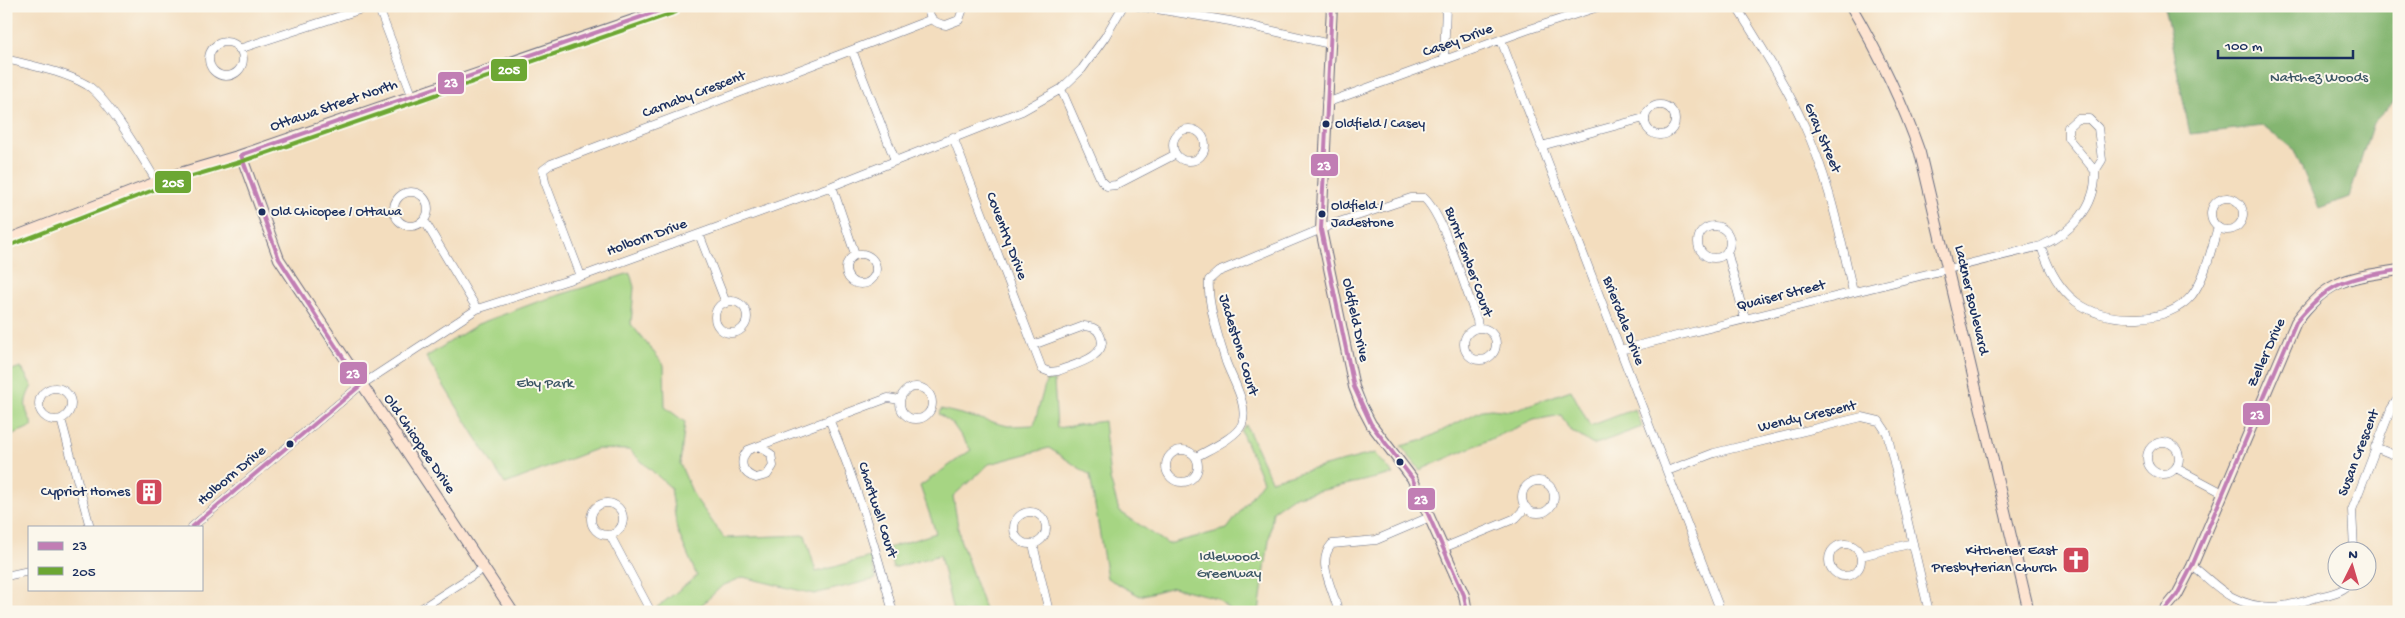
<svg xmlns="http://www.w3.org/2000/svg" width="2405" height="618" viewBox="0 0 2405 618" font-family="'Gochi Hand',sans-serif">
<style>
.green{fill:#a6d583;stroke:#608270}
.forest{fill:#84b671;stroke:#507268}
.lines{fill:none;stroke-linecap:round;stroke-linejoin:round}
.street-casing{stroke:#676c80;stroke-width:9}
.secondary-casing{stroke:#676c80;stroke-width:12}
.street{stroke:#fff;stroke-width:8}
.secondary{stroke:#fde4d1;stroke-width:10}
.bus-1-casing{stroke:#fbf7ec;stroke-width:8}
.bus-2-casing{stroke:#fbf7ec;stroke-width:8}
.bus-1{stroke:#c17eb4;stroke-width:4}
.bus-2{stroke:#6ca733;stroke-width:4}
.bus-dot{fill:#1b2f5e;stroke:#fbf7ec;stroke-width:2}
.labels{text-anchor:middle;dominant-baseline:central;stroke-width:4;stroke-linejoin:round;paint-order:stroke}
.bus-label{font-size:14px;fill:#1b2f5e;stroke:#fbf7ec;text-anchor:start}
.street-label{font-size:15px;fill:#1b2f5e;stroke:#fbf7ec}
.park-label{font-size:15px;fill:#3e5867;stroke:#fbf7ec}
.poi-label{font-size:15px;fill:#1b2f5e;stroke:#fbf7ec;text-anchor:end}
.line-badge{stroke:#fbf7ec;stroke-width:2}
.badge-label{font-size:14px;text-anchor:middle;font-weight:bold;fill:#fff}
</style>
<rect width="100%" height="100%" fill="#fbf7ec"/>
<filter id="ink" filterUnits="userSpaceOnUse"><feTurbulence type="fractalNoise" baseFrequency=".02" numOctaves="2"/><feDisplacementMap in="SourceGraphic" scale="10" xChannelSelector="R" yChannelSelector="G"/><feConvolveMatrix kernelMatrix="1 2 1 2 8 2 1 2 1" color-interpolation-filters="sRGB"/></filter>
<filter id="wash" filterUnits="userSpaceOnUse"><feTurbulence type="fractalNoise" baseFrequency=".0096" numOctaves="4" result="noise"/><feDisplacementMap in="SourceGraphic" scale="20" xChannelSelector="R" yChannelSelector="G"/><feGaussianBlur stdDeviation="1.12" result="paint"/><feColorMatrix in="noise" values="0 0 0 0 0 0 0 0 0 0 0 0 0 0 0 0 0 1.4 0 .05"/><feComposite in="paint" operator="in"/></filter>
<g filter="url(#wash)">
<rect width="100%" height="100%" fill="#f3ddbe"/>
<path class="green" d="M630 273 634 287 631 324 664 365 665 407 685 422 680 464 694 496 724 538 805 535 816 572 870 557 876 579 814 594 743 577 722 586 694 612H659L656 608 697 576 677 530 671 488 629 450 596 449 505 484 426 357 478 324 537 302Z
M21 367 32 386C22 404 25 409 33 426L6 437V372Z
M1046 381H1054L1057 428 1104 421 1110 479 1119 511 1168 544 1227 529 1263 481 1241 431 1246 425 1271 480 1375 453 1393 474 1293 497 1273 511 1259 612H1232L1217 598 1173 587 1140 596 1107 578 1090 475 1049 448 989 464 953 496 960 539 986 612H953L940 555 893 568 888 548 936 533 920 486 971 450 952 423 939 414 941 409 1008 426 1034 425Z
M1571 390 1590 426 1635 409 1642 427 1593 445 1569 429 1561 415 1534 420 1420 470 1401 446 1424 440 1482 410 1491 409 1511 411Z"/>
<path class="forest" d="M2164 6H2399V96L2373 123 2349 197 2319 208 2294 150 2264 126 2190 134Z"/>
</g>
<g filter="url(#ink)">
<g class="lines">
<defs>
<path id="street" d="M378 6 412 95
M928 6C928 18 935 24 946 25L959 20 964 6
M1138 6 1230 21 1330 44
M1736 6C1760 45 1785 83 1804 125 1829 178 1840 236 1853 292
M1501 40 1721 612
M209 59a17 17 0 1 1 34 0a17 17 0 1 1-34 0Z
M239 49 371 6
M852 50 932 19
M6 59C33 66 62 71 87 85 108 98 143 159 157 182
M1444 61 1446 6
M1061 89 1101 180 1107 186 1116 185 1176 154
M1326 103 1527 30 1601 6
M1645 120a15 15 0 1 1 30 0a15 15 0 1 1-30 0Z
M1173 145a16 16 0 1 1 32 0a16 16 0 1 1-32 0Z
M953 137 1042 369 1050 372 1058 371C1072 365 1111 357 1100 335 1097 328 1092 327 1084 326L1033 345
M1541 146 1644 118
M832 186 855 254
M394 209a17 17 0 1 1 34 0a17 17 0 1 1-34 0Z
M2211 214a16 16 0 1 1 32 0a16 16 0 1 1-32 0Z
M424 220 477 309
M1698 242a16 16 0 1 1 32 0a16 16 0 1 1-32 0Z
M699 234 726 303
M2041 246C2057 296 2085 320 2138 318 2158 317 2179 311 2192 295 2206 276 2211 249 2218 227
M1727 251 1745 319
M846 269a15 15 0 1 1 30 0a15 15 0 1 1-30 0Z
M581 276 545 182 543 170 551 164 852 50 895 160
M715 317a16 16 0 1 1 32 0a16 16 0 1 1-32 0Z
M1464 344a16 16 0 1 1 32 0a16 16 0 1 1-32 0Z
M1620 350 2041 246C2072 232 2097 207 2095 171L2068 138V127L2077 119H2089L2098 128 2102 160 2095 171
M900 403a16 16 0 1 1 32 0a16 16 0 1 1-32 0Z
M39 404a16 16 0 1 1 32 0a16 16 0 1 1-32 0Z
M61 419 90 527
M829 419C856 482 875 546 893 612
M2147 458a16 16 0 1 1 32 0a16 16 0 1 1-32 0Z
M760 447 771 454 773 466 767 475 756 478C742 474 738 461 748 450L888 398 900 400
M2375 447 2399 457
M1166 466a16 16 0 1 1 32 0a16 16 0 1 1-32 0Z
M1196 457C1208 450 1237 437 1242 424 1249 405 1232 379 1226 362 1219 339 1207 304 1209 280L1218 272 1336 223 1411 198H1424C1444 216 1466 291 1477 320L1478 328
M2176 468 2223 493
M1667 471 1714 453 1862 417 1879 421 1887 433 1929 612
M1522 497a16 16 0 1 1 32 0a16 16 0 1 1-32 0Z
M591 519a16 16 0 1 1 32 0a16 16 0 1 1-32 0Z
M1014 528a16 16 0 1 1 32 0a16 16 0 1 1-32 0Z
M192 527 361 385 477 309 591 273 699 234 832 186 1022 111 1061 89 1082 69 1105 37 1123 6
M610 535 651 612
M1033 544 1049 612
M1829 560a16 16 0 1 1 32 0a16 16 0 1 1-32 0Z
M1443 548 1516 518 1526 507
M2354 550 2352 510 2391 409 2399 397
M1861 556 1913 543
M2192 566C2205 575 2217 589 2232 597 2263 613 2287 607 2318 597 2331 594 2345 592 2352 580
M6 576 29 571
M1338 611C1334 589 1315 563 1332 544L1376 540 1430 517
M416 612 484 568"/>
<path id="secondary" d="M1332 6 1321 230 1354 387 1361 405 1371 424 1412 478 1464 595 1467 612
M1851 6C1879 54 1902 101 1920 153L2029 612
M241 155 279 259 513 612
M6 240 180 173 241 155 674 6
M2163 612 2177 595 2192 566 2296 322C2328 278 2349 278 2399 270"/>
</defs>
<use href="#street" class="street-casing"/>
<use href="#secondary" class="secondary-casing"/>
<use href="#street" class="street"/>
<use href="#secondary" class="secondary"/>
<defs>
<path id="bus-1" d="M1332 6 1321 230 1354 387 1371 424 1412 478 1464 595 1467 612
M192 527 361 385 279 259 241 155 673 6
M2163 612 2177 595 2192 566 2296 322C2329 281 2349 278 2399 270"/>
<path id="bus-2" d="M8 246 182 179 243 161 676 12"/>
</defs>
<use href="#bus-1" class="bus-1-casing"/>
<use href="#bus-2" class="bus-2-casing"/>
<use href="#bus-1" class="bus-1"/>
<use href="#bus-2" class="bus-2"/>
</g>
</g>
<defs>
<symbol id="building-square" viewBox="-11 -11 22 22"><rect x="-9" y="-9" width="18" height="18" rx="4" fill="#d1495b" stroke="#fbf7ec"/><path d="M-4-6H4V6H1V3H-1V6H-4ZM-2.5-4.3h1.7v1.8h-1.7ZM.8-4.3h1.7v1.8H.8ZM-2.5-1h1.7V.8h-1.7ZM.8-1h1.7V.8H.8Z" fill="#fff"/></symbol>
<symbol id="church-square" viewBox="-11 -11 22 22"><rect x="-9" y="-9" width="18" height="18" rx="4" fill="#d1495b" stroke="#fbf7ec"/><path d="M-1.2-6h2.4v3.5h3.3v2.4h-3.3V6h-2.4V-.1h-3.3v-2.4h3.3Z" fill="#fff"/></symbol>
</defs>
<g fill-rule="evenodd">
<use href="#building-square" x="133" y="476" width="32" height="32"/>
<use href="#church-square" x="2060" y="544" width="32" height="32"/>
</g>
<g class="bus-dot">
<circle cx="1326" cy="124" r="4.5"/>
<circle cx="262" cy="212" r="4.5"/>
<circle cx="1322" cy="214" r="4.5"/>
<circle cx="290" cy="444" r="4.5"/>
<circle cx="1400" cy="462" r="4.5"/>
</g>
<g class="labels">
<g class="bus-label">
<text x="1335" y="124">Oldfield / Casey</text>
<text x="1331" y="206">Oldfield /<tspan x="1331" dy="17">Jadestone</tspan></text>
<text x="271" y="212">Old Chicopee / Ottawa</text>
</g>
<g class="street-label">
<text transform="translate(1458 41) rotate(-20)">Casey Drive</text>
<text transform="translate(694 95) rotate(-21)">Carnaby Crescent</text>
<text transform="translate(334 106) rotate(-19)">Ottawa Street North</text>
<text transform="translate(1822 138) rotate(67)">Gray Street</text>
<text transform="translate(1006 236) rotate(69)">Coventry Drive</text>
<text transform="translate(647 238) rotate(-20)">Holborn Drive</text>
<text transform="translate(1468 262) rotate(70)">Burnt Ember Court</text>
<text transform="translate(1781 296) rotate(-14)">Quaiser Street</text>
<text transform="translate(1971 300) rotate(77)">Lackner Boulevard</text>
<text transform="translate(1355 320) rotate(78)">Oldfield Drive</text>
<text transform="translate(1623 321) rotate(69)">Brierdale Drive</text>
<text transform="translate(1238 345) rotate(73)">Jadestone Court</text>
<text transform="translate(2267 353) rotate(-66)">Zeller Drive</text>
<text transform="translate(1807 417) rotate(-13)">Wendy Crescent</text>
<text transform="translate(419 444) rotate(56)">Old Chicopee Drive</text>
<text transform="translate(2359 453) rotate(-69)">Susan Crescent</text>
<text transform="translate(232 476) rotate(-40)">Holborn Drive</text>
<text transform="translate(877 510) rotate(72)">Chartwell Court</text>
</g>
<g class="park-label">
<text x="2319" y="78">Natchez Woods</text>
<text x="545" y="384">Eby Park</text>
<text x="1229" y="557">Idlewood<tspan x="1229" dy="17">Greenway</tspan></text>
</g>
<g class="poi-label">
<text x="130" y="492">Cypriot Homes</text>
<text x="2057" y="551">Kitchener East<tspan x="2057" dy="17">Presbyterian Church</tspan></text>
</g>
</g>
<g class="line-badge">
<rect x="490" y="58" width="38" height="24" rx="5" fill="#6ca733"/>
<rect x="437" y="71" width="28" height="24" rx="5" fill="#c17eb4"/>
<rect x="1310" y="153" width="29" height="24" rx="5" fill="#c17eb4"/>
<rect x="154" y="170" width="38" height="24" rx="5" fill="#6ca733"/>
<rect x="339" y="361" width="29" height="24" rx="5" fill="#c17eb4"/>
<rect x="2242" y="402" width="29" height="24" rx="5" fill="#c17eb4"/>
<rect x="1407" y="487" width="29" height="24" rx="5" fill="#c17eb4"/>
</g>
<g class="badge-label">
<text x="509" y="74">205</text>
<text x="451" y="87">23</text>
<text x="1324" y="170">23</text>
<text x="173" y="187">205</text>
<text x="353" y="378">23</text>
<text x="2257" y="419">23</text>
<text x="1421" y="504">23</text>
</g>
<rect width="2405" height="618" fill="none" stroke="#fbf7ec" stroke-width="25"/>
<rect x="28" y="526" width="175" height="65" fill="#fbf7ec" stroke="#a1a7b3"/>
<rect x="38" y="542" width="25" height="8" fill="#c17eb4" stroke="#a1a7b3"/>
<text x="72" y="550" font-size="15" fill="#1b2f5e">23</text>
<rect x="38" y="567" width="25" height="8" fill="#6ca733" stroke="#a1a7b3"/>
<text x="72" y="576" font-size="15" fill="#1b2f5e">205</text>
<g transform="translate(2352 566) rotate(5)"><circle r="24" fill="#fbf7ec" stroke="#a1a7b3"/>
<path d="M0-4L9 19L0 12L-9 19Z" fill="#d1495b"/>
<text y="-8" font-size="14" font-weight="bold" text-anchor="middle" fill="#1b2f5e">N</text>
</g>
<path d="M2218 50v8h135v-8" fill="none" stroke="#1b2f5e" stroke-width="2.5"/>
<text x="2225" y="50" font-size="15" fill="#1b2f5e" stroke="#fbf7ec" stroke-width="4" paint-order="stroke">100 m</text>
</svg>
